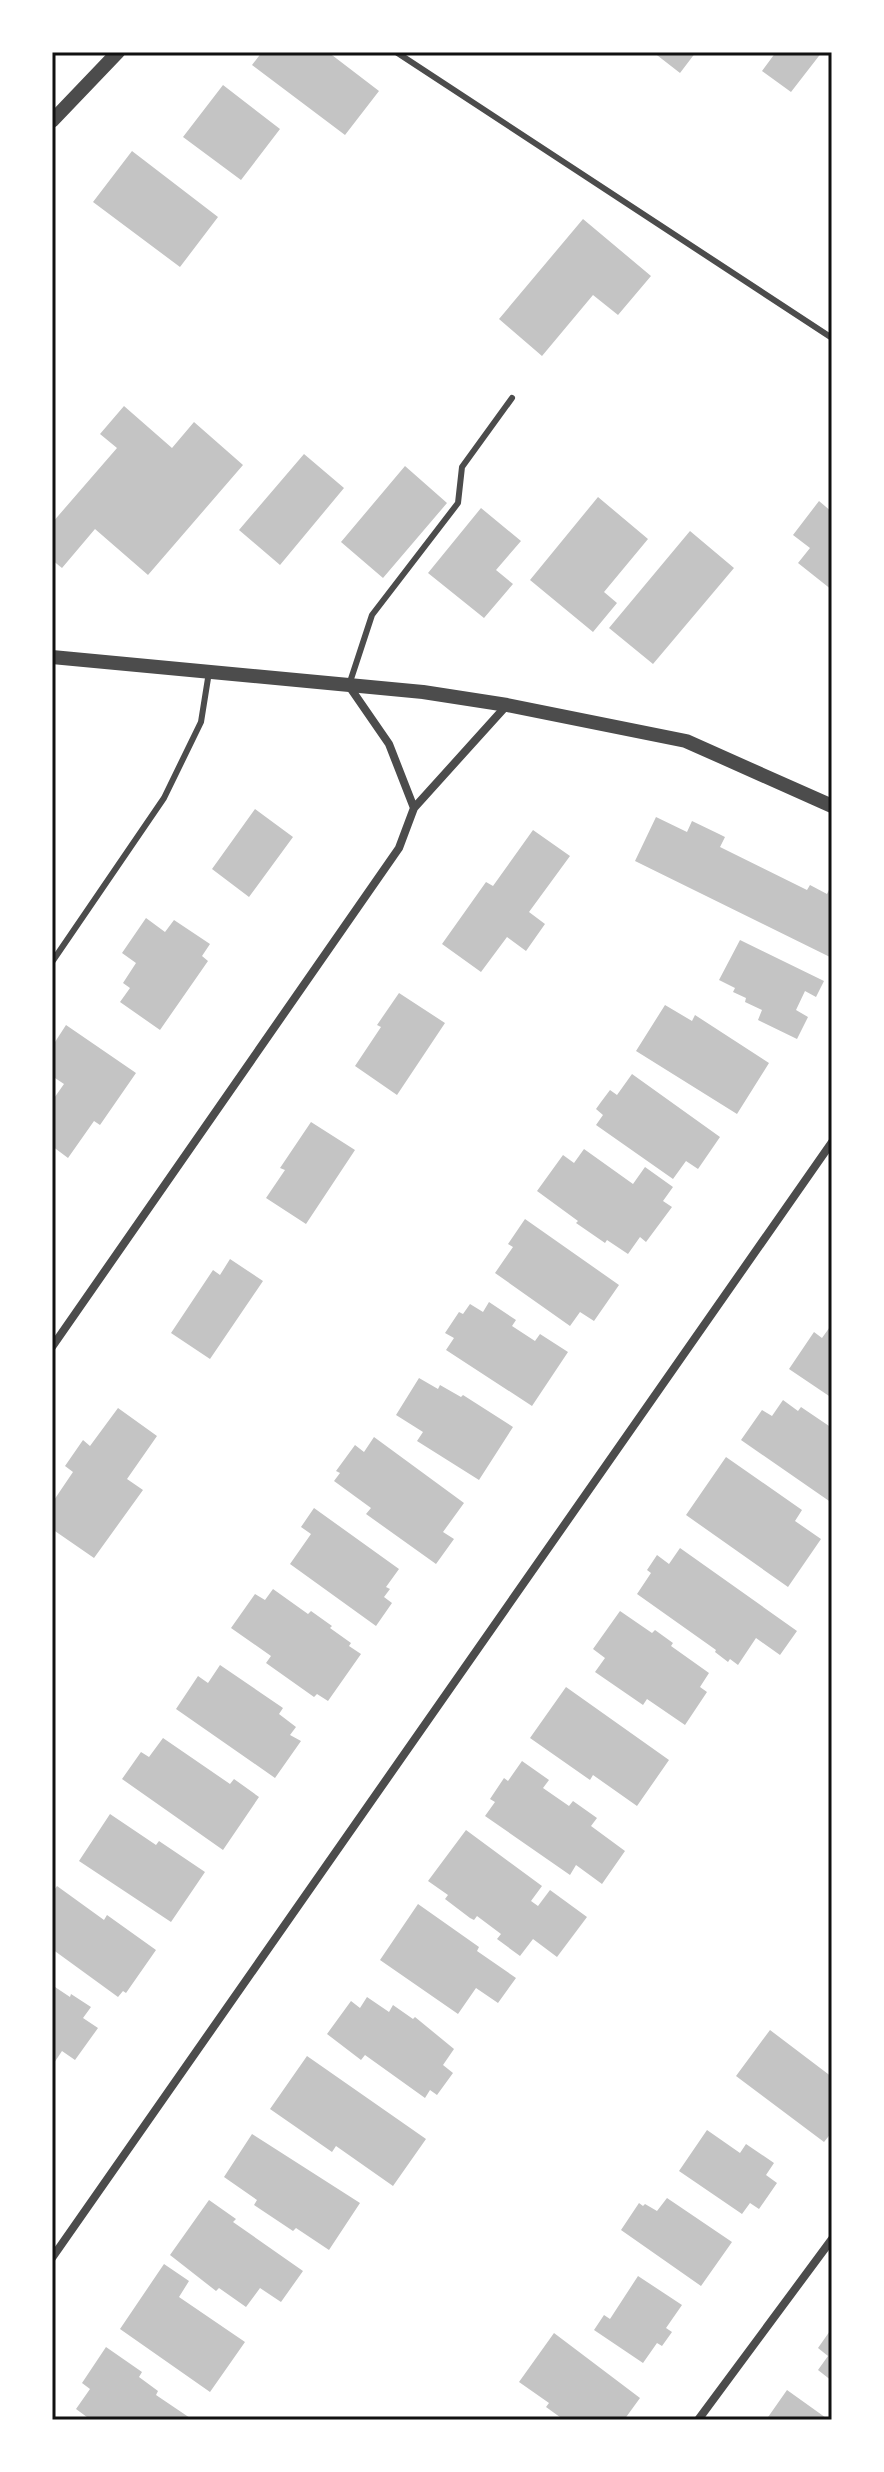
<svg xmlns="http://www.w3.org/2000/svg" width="884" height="2472" viewBox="0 0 884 2472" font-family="Cabin,sans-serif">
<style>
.building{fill:#c4c4c4}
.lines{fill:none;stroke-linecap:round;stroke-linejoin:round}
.service{stroke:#4c4c4c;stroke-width:6}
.minor{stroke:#4c4c4c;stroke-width:8}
.tertiary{stroke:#4c4c4c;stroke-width:14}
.neatline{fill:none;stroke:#111;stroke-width:3}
</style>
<rect width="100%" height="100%" fill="#fff"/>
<path class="building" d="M262 52H328L379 91 345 135 252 65Z
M653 52H696L680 73Z
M776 52H822L791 92 762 71Z
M223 85 280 129 241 180 183 137Z
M132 151 218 217 180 267 93 202Z
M583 219 651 276 618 315 593 295 542 356 499 319Z
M124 406 172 448 194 422 243 465 148 575 95 529 62 568 52 560V523L117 448 100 434Z
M304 454 344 488 280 565 239 530Z
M405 466 447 503 383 578 341 542Z
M598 497 648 539 604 592 617 603 593 632 530 580Z
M819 501 832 512V590L798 563 810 548 793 535Z
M481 508 521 541 496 570 513 584 484 618 428 573Z
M690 531 734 568 653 664 609 628Z
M255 809 293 837 249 897 212 869Z
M656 817 687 832 692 821 719 834 725 837 720 847 807 890 810 885 827 894 832 884V958L635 861Z
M533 830 570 856 529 912 545 924 526 951 507 937 481 972 442 944 486 882 493 886Z
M146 918 165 932 174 920 210 944 202 956 208 961 160 1030 120 1002 130 988 123 983 136 963 122 953Z
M740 940 824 981 816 997 805 991 796 1010 808 1017 797 1039 758 1020 762 1010 745 1002 746 998 733 992 735 988 719 980Z
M399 993 445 1023 397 1095 355 1066 381 1027 377 1025Z
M665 1005 692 1021 695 1015 769 1063 737 1114 636 1051Z
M66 1025 136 1073 100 1125 94 1121 68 1158 52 1146V1101L64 1084 52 1076V1040L55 1042Z
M632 1074 720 1137 698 1169 686 1161 673 1179 596 1125 603 1115 596 1109 601 1102 610 1090 617 1095Z
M311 1122 355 1150 306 1224 266 1198 285 1170 280 1168Z
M584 1149 633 1184 645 1167 673 1187 663 1201 672 1207 646 1242 640 1237 628 1254 607 1240 605 1243 576 1223 578 1221 537 1191 563 1155 574 1163Z
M525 1219 619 1285 594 1321 580 1312 570 1326 495 1273 513 1247 508 1244Z
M230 1259 263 1281 210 1359 171 1333 213 1270 220 1275Z
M489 1302 516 1320 512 1326 535 1341 540 1334 568 1352 532 1406 446 1350 454 1338 445 1333 459 1312 463 1314 470 1304 483 1312Z
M832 1324V1398L789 1369 814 1332 822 1338Z
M419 1378 438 1389 440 1385 461 1397 463 1395 513 1427 479 1480 417 1441 423 1432 396 1415Z
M783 1400 798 1411 801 1407 832 1428V1503L741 1440 762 1410 772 1416Z
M118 1408 157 1436 127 1479 143 1490 94 1558 52 1529V1503L73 1472 65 1466 83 1440 90 1446Z
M374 1437 464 1503 443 1532 454 1539 436 1564 366 1514 371 1508 334 1481 340 1473 336 1471 355 1445 364 1452Z
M726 1457 802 1510 795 1521 821 1539 788 1587 686 1515Z
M314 1508 399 1569 386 1587 390 1589 384 1597 392 1603 376 1626 290 1564 311 1534 301 1527Z
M680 1548 797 1631 780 1655 756 1638 738 1665 730 1659 728 1662 715 1652 716 1650 637 1594 651 1573 647 1570 657 1555 669 1564Z
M273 1589 308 1614 311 1611 332 1626 330 1628 351 1643 349 1646 361 1654 328 1701 317 1694 314 1697 266 1663 271 1656 231 1628 255 1594 265 1600Z
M620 1611 652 1633 655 1630 673 1643 671 1646 709 1673 700 1687 707 1692 685 1725 647 1699 643 1705 595 1672 605 1658 593 1649Z
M220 1665 283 1708 279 1714 296 1727 290 1735 301 1741 275 1778 176 1709 198 1676 208 1683Z
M566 1687 669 1760 637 1806 593 1775 590 1780 530 1738Z
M163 1738 230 1784 234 1779 259 1797 223 1850 122 1779 141 1752 149 1757Z
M522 1761 549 1780 543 1788 569 1806 573 1801 597 1818 591 1826 625 1851 602 1884 576 1865 570 1875 485 1816 495 1802 490 1799 504 1778 508 1781Z
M110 1814 156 1845 159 1841 205 1872 171 1922 79 1861Z
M466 1830 542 1886 531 1901 538 1906 550 1890 587 1917 557 1957 533 1939 520 1956 497 1939 501 1934 477 1916 474 1920 470 1918 445 1899 448 1895 428 1881Z
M57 1886 104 1920 107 1915 156 1950 126 1993 123 1991 118 1997 52 1949V1893Z
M418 1904 479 1947 477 1951 516 1978 498 2003 476 1988 458 2014 380 1960Z
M52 1985 70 1997 71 1994 91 2007 83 2018 98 2028 75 2060 62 2051 52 2066Z
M367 1997 389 2012 393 2005 413 2019 415 2017 454 2049 443 2065 453 2073 437 2095 430 2090 425 2098 365 2055 361 2060 327 2034 351 2001 360 2008Z
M770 2030 832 2077V2132L824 2142 736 2076Z
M307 2056 426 2139 393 2186 336 2146 332 2152 270 2109Z
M707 2130 740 2153 746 2144 774 2163 766 2175 777 2183 759 2209 750 2203 742 2214 679 2171Z
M252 2134 360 2203 329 2250 296 2228 293 2231 254 2205 257 2200 224 2177Z
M667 2198 732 2242 701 2286 621 2230 639 2203 643 2206 645 2204 657 2211Z
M209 2200 236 2219 233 2222 303 2271 281 2302 260 2288 246 2307 219 2288 216 2291 170 2255Z
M164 2264 189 2281 179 2297 245 2342 210 2392 120 2329Z
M638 2276 682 2305 666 2328 672 2332 662 2346 657 2343 643 2363 594 2330 604 2315 610 2319Z
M832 2328V2381L818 2370 828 2356 818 2348Z
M554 2333 640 2398 624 2420H564L546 2407 549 2403 519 2382Z
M106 2347 142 2372 139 2377 158 2391 156 2395 193 2420H91L76 2409 90 2389 82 2383Z
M787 2390 829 2420H766Z"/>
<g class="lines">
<path class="service" d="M396 52 832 338
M349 685 372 615 458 503 462 467 512 398
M52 962 164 798 201 722 209 672"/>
<path class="minor" d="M349 686 389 744 414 808
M52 1347 399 848 414 808 507 705
M52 2258 832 1142
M698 2420 832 2239"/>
<path class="tertiary" d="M52 121 118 52
M52 657 423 692 507 705 686 741 832 806"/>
</g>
<rect width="884" height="2472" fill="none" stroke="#ffffff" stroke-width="108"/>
<rect x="54" y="54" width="776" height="2364" class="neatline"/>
</svg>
